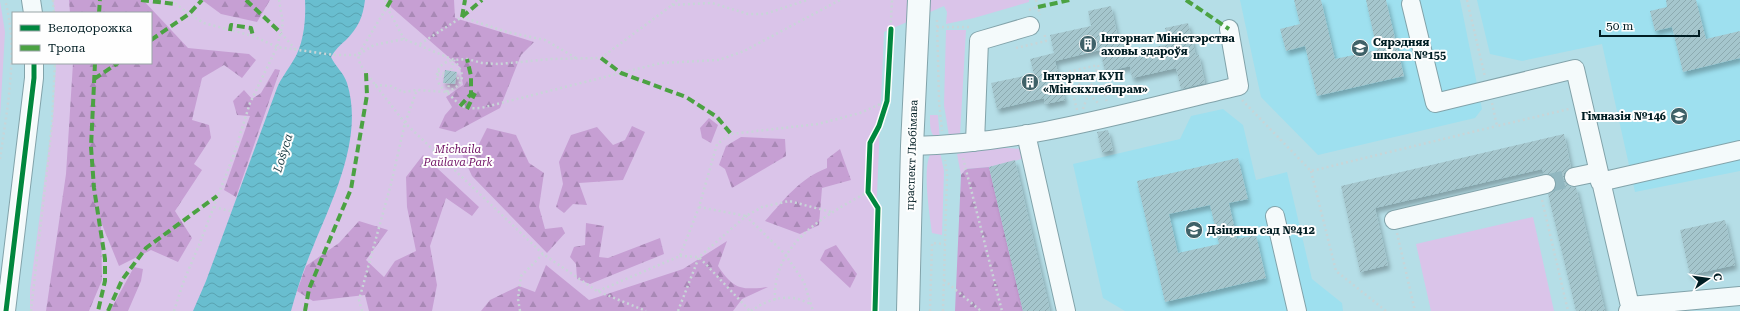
<svg xmlns="http://www.w3.org/2000/svg" width="1740" height="311" viewBox="0 0 1740 311" font-family="'Roboto Serif',serif">
<style>
.built{fill:#9ee0ef}
.green{fill:#dac4e9}
.forest{fill:url(#forest-firs)}
.water{fill:url(#water-waves)}
.building{fill:url(#building-hatch);fill-rule:evenodd;filter:url(#shadow)}
.lines{fill:none;stroke-linecap:round;stroke-linejoin:round}
.minor-tunnel{stroke:#91b7c0;stroke-width:18;stroke-dasharray:18 9;stroke-linecap:butt}
.minor-casing{stroke:#82a3aa;stroke-width:20}
.major-casing{stroke:#82a3aa;stroke-width:24}
.path{stroke:#c8d5d8;stroke-width:2.5;stroke-dasharray:2 3;stroke-linecap:butt}
.minor{stroke:#f4fafb;stroke-width:18}
.major{stroke:#f4fafb;stroke-width:22}
.quiet{stroke:#4ba242;stroke-width:4;stroke-dasharray:8 4;stroke-linecap:butt}
.cycleway-casing{stroke:#fefefe;stroke-width:8}
.cycleway{stroke:#00873e;stroke-width:5}
.labels{text-anchor:middle;dominant-baseline:central;stroke-width:4;stroke-linejoin:round;paint-order:stroke}
.poi-label{font-size:11px;font-weight:bold;fill:#001d23;stroke:#fefefe;text-anchor:start}
.park-label{font-size:11px;font-style:italic;fill:#701265;stroke:#fefefe}
.street-label{font-size:11px;fill:#001d23;stroke:#fefefe}
.water-label{font-size:12px;font-style:italic;fill:#27464d;stroke:#fefefe}
</style>
<defs>
<pattern id="forest-firs" width="22" height="20" patternUnits="userSpaceOnUse"><rect width="22" height="20" fill="#c69fd3"/><path d="M5 1l3.5 6h-7zM16 11l3.5 6h-7z" fill="#a888b5"/></pattern>
<pattern id="water-waves" width="16" height="10" patternUnits="userSpaceOnUse"><rect width="16" height="10" fill="#69becf"/><path d="M0 5q4-4 8 0t8 0" fill="none" stroke="#59a3b1"/></pattern>
<pattern id="building-hatch" width="6" height="6" patternUnits="userSpaceOnUse"><rect width="6" height="6" fill="#a5c6cd"/><path d="M-1 1l2-2M0 6l6-6M5 7l2-2" fill="none" stroke="#8caab0"/></pattern>
<filter id="shadow"><feDropShadow dx="2.5" dy="4.5" stdDeviation="2" flood-color="#0004"/></filter>
</defs>
<rect width="100%" height="100%" fill="#b5dee7"/>
<path class="built" d="M1240 0H1460L1482 109 1475 118 1318 155 1261 97Z
M1477 0H1740V171L1635 192 1602 44 1522 61 1490 54Z
M1223 109 1243 125 1256 180 1287 172 1312 279 1342 303 1343 311H1125L1103 298 1073 164 1180 139 1191 116Z"/>
<path class="green" d="M53 0H1029V2L974 18 946 24 947 12 944 6 884 32 872 311H30V290L53 116 56 63H151V13H55Z
M0 1 5 32 0 117Z
M946 30H966L960 135 949 136 944 105Z
M930 115H938L940 141C929 135 930 126 930 115Z
M992 147 1024 149 1026 158 989 167 966 169 961 175 957 154Z
M932 152H940L944 171 942 235 932 233C930 216 921 164 932 152Z
M1533 217 1554 311H1431L1416 244Z"/>
<path class="forest" d="M69 0H143L188 48 249 54 256 60 242 78 224 65 202 78 192 120 209 125 211 138 194 164 202 170 175 211 192 238 178 262 151 250 119 266 101 222 102 280 89 311H46L66 174 73 63H151V13H70Z
M202 0H270L257 22 221 14Z
M389 0H454L455 18 534 42 521 55 500 108 455 132 439 128 445 115 452 107 446 97 463 85 460 67 391 7Z
M275 69 280 70 236 197 224 190 250 116 237 115 233 101 244 90 252 99 261 93Z
M709 118 718 125 711 143 702 138 700 128Z
M632 126 645 132 623 180 579 183 587 205 573 204 564 213 556 207 563 184 559 162 571 135 597 127 613 145 625 140Z
M487 128 516 135 529 163 544 173 539 207 545 229 562 227 565 233 547 253 472 176 460 150 478 146Z
M741 137 785 139 786 156 732 188 725 169 719 165 726 146Z
M840 149 851 180 822 188 819 225 800 234 765 221C785 199 799 179 827 168V159Z
M423 155 479 207 472 216 446 198 430 246 437 285 432 311H369L365 295 313 301 297 291 306 266 339 243 359 221 388 230 366 260 384 277 395 261 416 251 407 207 406 177Z
M989 167 1023 311H955L961 175 966 169Z
M586 223 604 226 599 257 608 258 660 238 664 254 590 284 577 279 576 264 570 257 574 247 585 245Z
M727 241 718 266C734 290 741 290 768 287L742 299 733 311H481L490 300 519 286 535 292 546 265 589 300 683 269Z
M836 245 857 274 850 288 820 260 825 250Z
M134 267 143 269 141 281 128 311H110Z"/>
<path class="water" d="M305 0H365C363 17 358 28 346 40 340 45 335 50 331 57 335 66 344 73 347 83 364 137 333 198 313 247 304 268 297 289 291 311H193L206 281 277 88C281 78 288 70 293 61 304 44 306 19 305 0Z"/>
<path class="building" d="M1294 0H1321L1335 59 1377 50 1366 0H1386L1404 76 1317 96 1305 46 1286 51 1280 29 1300 24Z
M1666 0H1696L1706 39 1740 31V58L1683 72 1672 27 1655 31 1650 11 1667 7Z
M1111 6 1118 38 1123 37 1127 53 1169 44 1165 28 1188 23 1196 56 1199 55 1205 83 1181 89 1176 68 1132 78 1130 66 1105 72 1100 50 1055 61 1065 100 1045 104 1044 98 997 109 991 83 1034 74 1030 59 1054 53 1050 35 1091 26 1088 11Z
M445 70 457 72 455 84 443 83Z
M1108 130 1113 150 1102 152 1097 132Z
M1564 134 1571 167 1564 173V180L1570 187H1576L1605 311H1576L1548 194 1553 191 1556 182 1553 177 1549 174H1544L1542 169 1375 208 1388 265 1360 272 1341 186Z
M1238 158 1248 199 1229 203 1237 239 1256 235 1266 278 1165 302 1137 181ZM1210 205 1219 244 1178 253 1169 214Z
M1015 160 1033 238 1050 311H1023L989 167Z
M1725 220 1735 265 1690 275 1680 230Z"/>
<g class="lines">
<path class="minor-tunnel" d="M1546 184 1574 177"/>
<defs>
<path id="minor" d="M31 0 33 13
M1411 4 1435 103 1575 69 1630 306 1628 311
M1026 134 1066 311
M975 142 979 41 1030 26
M912 146C1023 144 1132 111 1239 86L1229 29
M1574 177 1598 172
M1600 182 1740 150
M1275 216 1297 311
M1394 220 1546 184
M6 311 34 78V63
M1631 311 1630 306 1740 296"/>
<path id="major" d="M908 311 912 146 919 0"/>
</defs>
<use href="#minor" class="minor-casing"/>
<use href="#major" class="major-casing"/>
<path class="path" d="M53 0 54 13
M171 0 189 14 204 23 253 36 277 47 334 55H358L374 45 404 39 454 60 467 59 482 63 499 64 551 59 601 58 672 5 712 3 748 14H765L807 0
M385 0 387 7 358 55 360 64 366 73 405 123 543 254 597 291 646 311
M1036 0 1040 15
M1467 0 1485 77
M672 5 677 0
M387 7 404 39
M1029 10 1038 7
M937 20 939 102 942 131
M937 27H972
M281 33 295 49
M420 44 462 17 507 32 545 40 576 58
M1016 48 1046 41 1044 32
M451 70 454 60
M438 71 444 73
M1068 73 1100 105
M437 75 443 76
M457 78 462 79
M375 85 391 86 403 92 417 90 447 92C461 106 461 109 481 108L661 63 719 60 744 51 840 0
M446 92C432 80 434 64 453 60
M447 92C465 84 466 75 454 60
M447 92 449 85
M1242 100 1311 171 1497 126
M1492 103 1497 126 1569 109
M1083 109 1098 66
M1077 110 1068 72 1098 65 1107 103
M963 158 1002 311
M0 159C7 109 19 50 5 0
M1311 171 1336 271 1386 311
M1542 200 1568 311
M214 207 230 211
M699 207 746 216 762 207 789 201 831 212
M1397 233 1415 311
M680 256 699 257 750 311
M944 280 981 311
M598 291 680 256 699 207 717 144 731 134 818 124 860 113 887 101
M775 300C772 244 825 215 868 192
M31 311 52 124 55 63
M174 311 183 283 199 245 234 154 250 103 277 47 283 23 279 0
M362 311 359 300 391 184 405 123 417 90
M520 311 518 299 521 276 543 254
M678 311 699 257 746 216 785 254 804 282 813 311
M751 311C762 303 778 296 793 298 798 298 805 302 811 304
M875 311 878 208 868 192 870 143 879 126 887 101 892 0
M930 311 932 243 945 244
M943 311 947 174 945 160"/>
<use href="#minor" class="minor"/>
<use href="#major" class="major"/>
<path class="quiet" d="M141 0 175 4
M246 0 281 33
M1186 0 1229 29
M387 7 391 0
M1038 7 1070 0
M99 13 100 0
M462 17 482 0
M462 17 465 0
M230 31 231 25 251 28 253 36
M151 40 189 14 202 0
M601 58 621 73 686 97 717 117 731 134
M95 63 91 147 94 188 105 259V281L98 311
M94 79 118 63
M460 106 471 94V76L467 59
M467 109 475 93
M108 311 122 280 146 248 217 196
M305 311 309 289 351 189 367 95 366 73"/>
<defs>
<path id="cycleway" d="M6 311 34 78V63
M875 311 878 208 868 192 870 143 879 126 887 101 891 29"/>
</defs>
<use href="#cycleway" class="cycleway-casing"/>
<use href="#cycleway" class="cycleway"/>
</g>
<defs>
<symbol id="building-disc" viewBox="-11 -11 22 22"><circle r="9.5" fill="#3f6168" stroke="#fefefe"/><path d="M-4-6H4V6H1V3H-1V6H-4ZM-2.5-4.3h1.7v1.8h-1.7ZM.8-4.3h1.7v1.8H.8ZM-2.5-1h1.7V.8h-1.7ZM.8-1h1.7V.8H.8Z" fill="#fff"/></symbol>
<symbol id="school-disc" viewBox="-11 -11 22 22"><circle r="9.5" fill="#3f6168" stroke="#fefefe"/><path d="M0-5L7-2L0 1L-7-2ZM-4 1L0 2.5L4 1V4Q0 6-4 4Z" fill="#fff"/></symbol>
</defs>
<g fill-rule="evenodd">
<use href="#building-disc" x="1078" y="34" width="20" height="20"/>
<use href="#school-disc" x="1350" y="38" width="20" height="20"/>
<use href="#building-disc" x="1020" y="72" width="20" height="20"/>
<use href="#school-disc" x="1669" y="106" width="20" height="20"/>
<use href="#school-disc" x="1184" y="220" width="20" height="20"/>
</g>
<g class="labels">
<g class="poi-label">
<text x="1101" y="38">Інтэрнат Міністэрства<tspan x="1101" dy="13">аховы здароўя</tspan></text>
<text x="1373" y="42">Сярэдняя<tspan x="1373" dy="13">школа №155</tspan></text>
<text x="1043" y="76">Інтэрнат КУП<tspan x="1043" dy="13">«Мінскхлебпрам»</tspan></text>
<text x="1666" y="116" text-anchor="end">Гімназія №146</text>
<text x="1207" y="230">Дзіцячы сад №412</text>
</g>
<g class="park-label">
<text x="458" y="149">Michaila<tspan x="458" dy="13">Paŭlava Park</tspan></text>
</g>
<g class="street-label">
<text transform="translate(912 155) rotate(-88)">праспект Любімава</text>
</g>
<g class="water-label">
<text transform="translate(283 153) rotate(-73)">Lošyca</text>
</g>
</g>
<rect x="12" y="12" width="140" height="52" fill="#fefefe" stroke="#98a4a6"/>
<rect x="20" y="25" width="20" height="6" fill="#00873e" stroke="#98a4a6"/>
<text x="48" y="32" font-size="12" fill="#001d23">Велодорожка</text>
<rect x="20" y="45" width="20" height="6" fill="#4ba242" stroke="#98a4a6"/>
<text x="48" y="52" font-size="12" fill="#001d23">Тропа</text>
<g transform="translate(1708 279) rotate(77)" stroke="#fefefe" stroke-width="3" paint-order="stroke">
<path d="M0-3L7 15L0 10L-7 15Z" fill="#001d23"/>
<text y="-6" font-size="11" font-weight="bold" text-anchor="middle" fill="#001d23">С</text>
</g>
<path d="M1600 30v6h99v-6" fill="none" stroke="#001d23" stroke-width="2"/>
<text x="1606" y="30" font-size="12" fill="#001d23" stroke="#fefefe" stroke-width="3" paint-order="stroke">50 m</text>
</svg>
